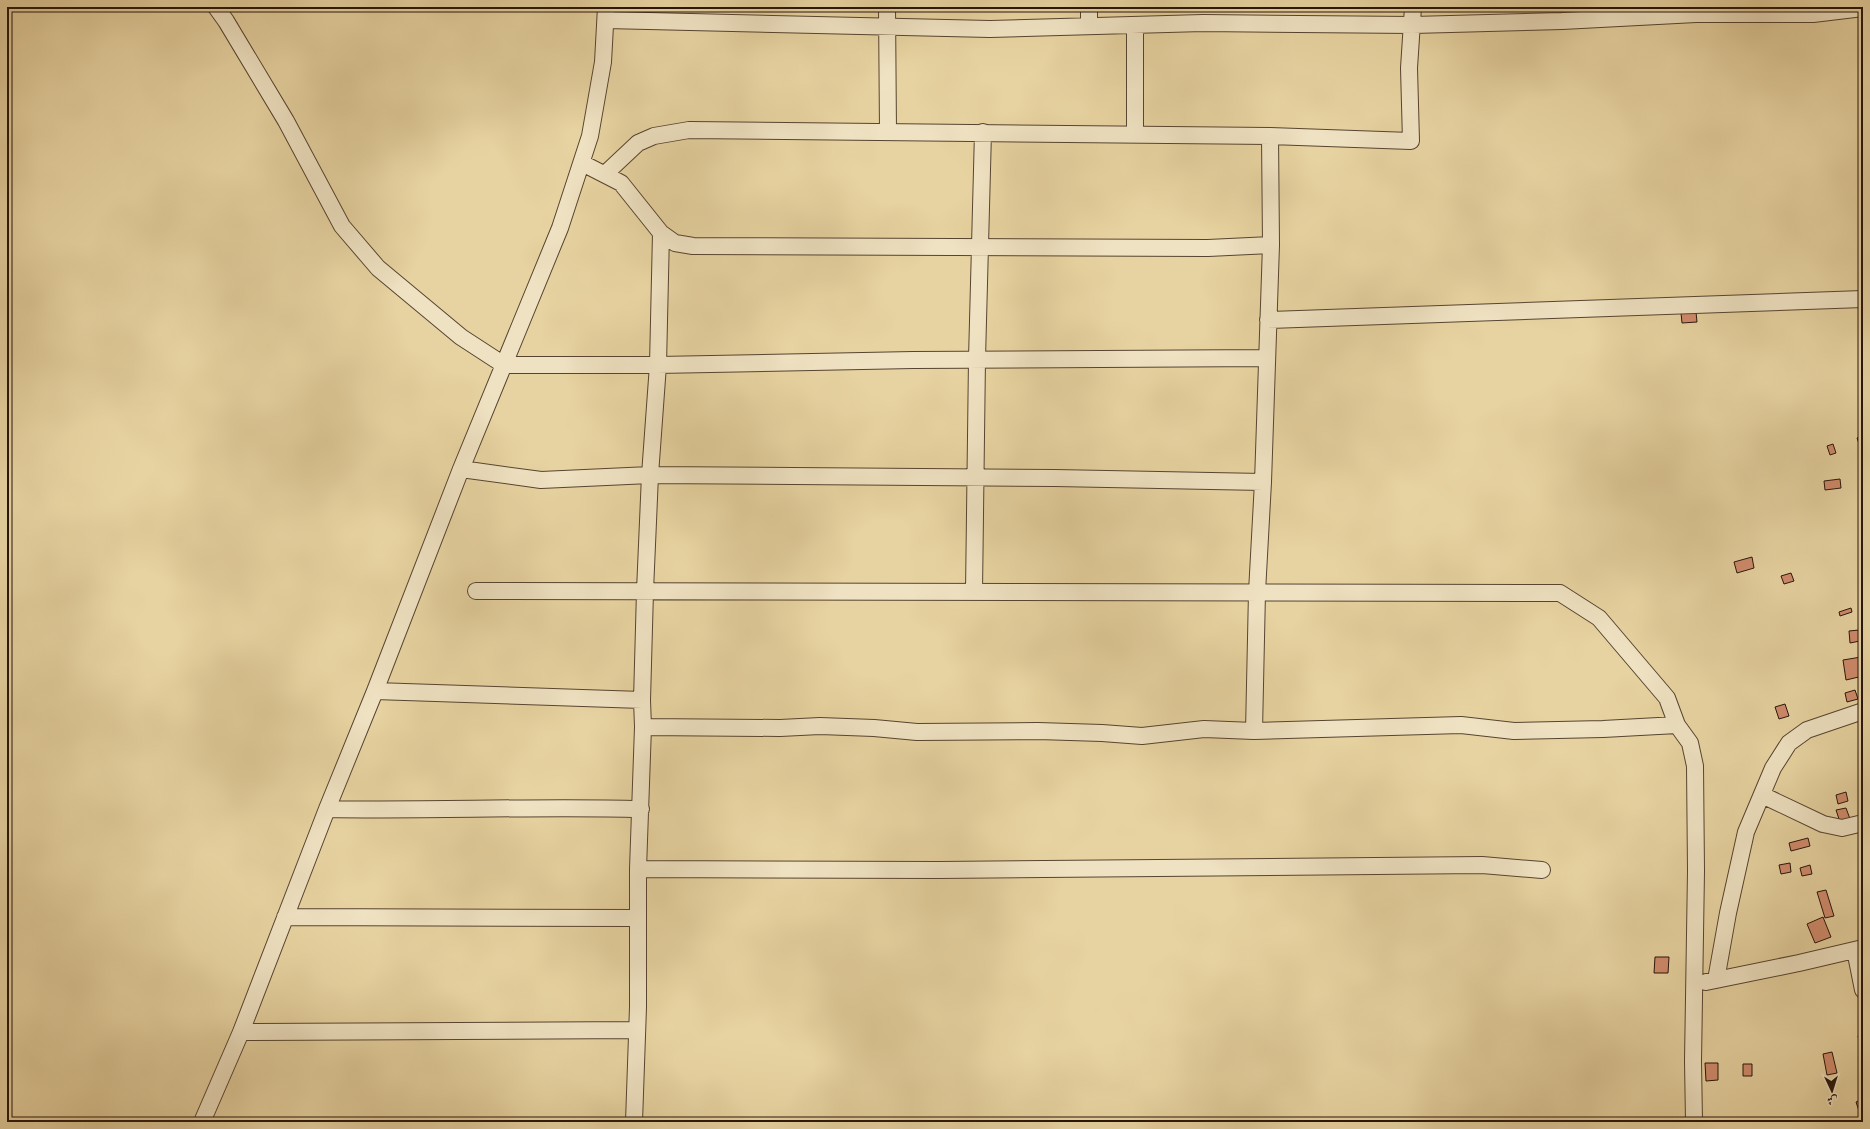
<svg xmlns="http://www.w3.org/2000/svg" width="1870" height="1129" viewBox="0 0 1870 1129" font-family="'IM FELL Great Primer',Amiri,serif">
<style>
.building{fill:#d18c6d;stroke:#27150b}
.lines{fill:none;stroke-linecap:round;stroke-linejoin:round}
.minor-casing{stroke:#574430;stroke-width:18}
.minor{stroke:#efe2c2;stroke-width:16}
</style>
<rect width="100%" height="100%" fill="#e7d3a1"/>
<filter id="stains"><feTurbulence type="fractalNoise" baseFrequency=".005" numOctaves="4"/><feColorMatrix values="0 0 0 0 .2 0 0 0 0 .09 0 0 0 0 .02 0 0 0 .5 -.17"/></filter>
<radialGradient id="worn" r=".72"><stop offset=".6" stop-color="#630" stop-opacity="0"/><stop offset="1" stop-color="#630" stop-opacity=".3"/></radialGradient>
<path class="building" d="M1696 312 1697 322 1682 323 1681 313Z
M1863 435V446L1860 447 1857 438Z
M1833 444 1836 453 1830 455 1827 446Z
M1840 479 1841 488 1825 490 1824 481Z
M1752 557 1754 568 1737 573 1734 562Z
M1791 573 1794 581 1784 584 1781 576Z
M1851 608 1852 612 1840 616 1839 612Z
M1859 630 1860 641 1850 643 1849 631Z
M1861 657 1863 676 1846 680 1843 660Z
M1855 690 1858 699 1847 702 1845 693Z
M1785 704 1789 716 1779 719 1775 707Z
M1846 792 1848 801 1838 804 1836 795Z
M1846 808 1850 819 1840 822 1836 810Z
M1808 838 1810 846 1791 851 1789 843Z
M1790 863 1791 872 1781 874 1779 865Z
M1810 865 1812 874 1802 876 1800 868Z
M1826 890 1834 916 1825 918 1817 892Z
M1823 917 1831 937 1815 943 1807 924Z
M1655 957H1669L1668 973H1654Z
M1863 1034V1056L1858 1036Z
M1832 1052 1837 1073 1827 1075 1823 1054Z
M1705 1063H1718V1080L1706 1081Z
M1743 1064H1752V1076H1743Z
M1863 1099V1109L1859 1111 1856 1102Z"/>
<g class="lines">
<defs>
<path id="minor" d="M216 7 226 21 286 121 342 226 378 268 461 337 504 365H658L913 360 1267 358
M887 7 888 132
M606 20 990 29 1203 23 1413 25 1562 21 1696 14H1813L1863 8
M1089 26V7
M1135 135V26
M582 163 621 183 661 233 675 243 693 246 1208 248 1271 245
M605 174 638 143 654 136 689 130 1270 136 1411 141 1409 68 1413 7
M1268 320 1863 299
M461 469 541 480 650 475 1055 478 1263 482
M476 591 1560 593 1599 618 1667 698 1677 725
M974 592 977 359 983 132
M375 691 642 700
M643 727 780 728 820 726 874 728 917 732 1038 731 1102 733 1142 736 1204 729 1254 731 1461 725 1514 731 1603 729 1677 725 1690 743 1695 766 1696 871 1693 1061 1694 1122
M1254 731 1257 592 1263 482 1271 245 1270 136
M1762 795 1823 824 1842 828 1863 823
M327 809C431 811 536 806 641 809
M638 869 939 870 1482 865 1542 870
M285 917 638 918
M1855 950 1863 990
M1716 980 1728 913 1746 832 1773 768 1789 743 1807 730 1863 711
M1706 982 1799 963 1863 948
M241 1032 637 1030
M202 1122 241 1032 327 809 375 691 461 469 560 228 590 136 603 62 606 7
M634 1122 638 1007V869L643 727 642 700 645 591 650 475 658 365 661 233"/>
</defs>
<use href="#minor" class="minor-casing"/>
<use href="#minor" class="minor"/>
</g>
<rect width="1870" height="1129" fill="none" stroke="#e7d3a1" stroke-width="24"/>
<rect x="8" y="8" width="1854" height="1113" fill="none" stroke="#27150b" stroke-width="2"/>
<rect x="12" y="12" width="1846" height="1105" fill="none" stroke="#27150b"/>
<g transform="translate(1832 1091) rotate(176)" stroke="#efe2c2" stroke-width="3" paint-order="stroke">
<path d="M0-3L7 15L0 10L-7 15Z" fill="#27150b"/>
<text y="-6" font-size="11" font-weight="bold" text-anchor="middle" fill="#27150b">ش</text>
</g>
<rect width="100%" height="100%" filter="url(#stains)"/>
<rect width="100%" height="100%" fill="url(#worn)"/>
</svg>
